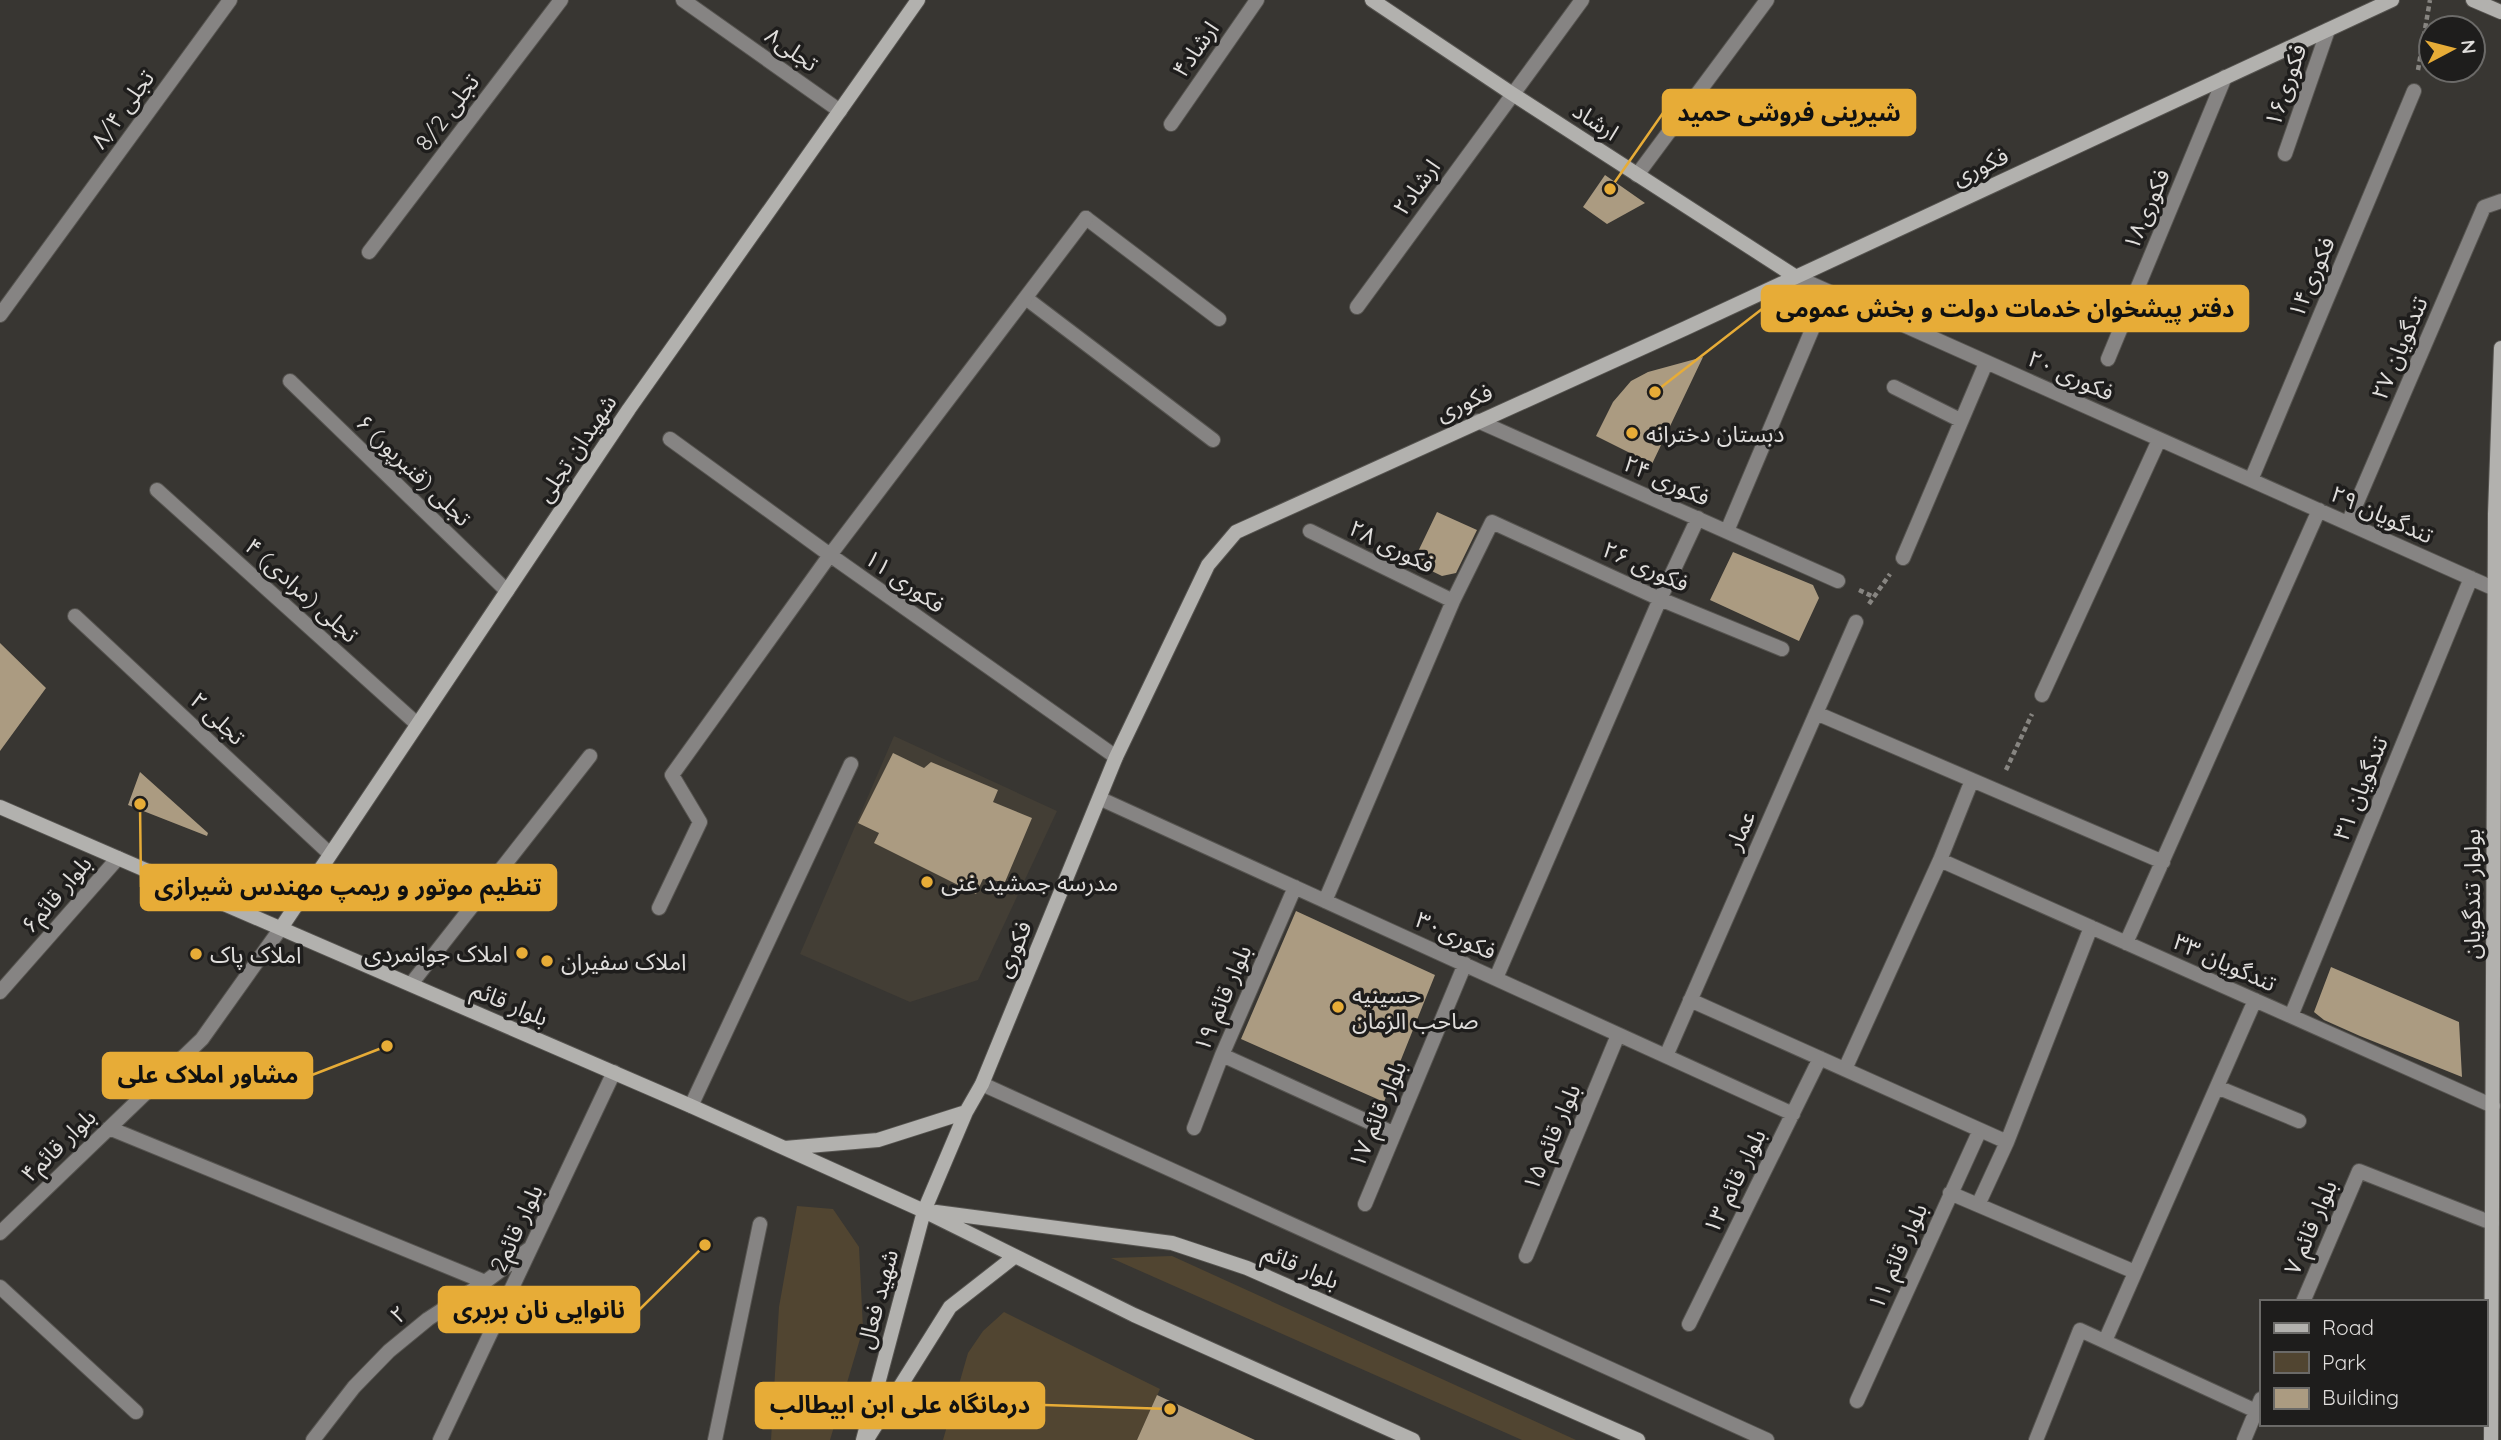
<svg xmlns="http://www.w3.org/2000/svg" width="2501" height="1440" viewBox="0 0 2501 1440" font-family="Quicksand,'Noto Sans Arabic',sans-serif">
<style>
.built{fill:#433e35}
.green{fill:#514531}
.building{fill:#ab9b81}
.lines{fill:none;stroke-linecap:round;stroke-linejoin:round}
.lane-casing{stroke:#565450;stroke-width:16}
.street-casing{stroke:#565450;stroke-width:16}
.secondary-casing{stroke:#565450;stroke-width:16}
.path{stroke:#878581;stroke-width:4.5;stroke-dasharray:5 3.5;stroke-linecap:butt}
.lane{stroke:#868483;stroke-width:14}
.street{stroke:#868483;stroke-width:14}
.secondary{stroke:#b2b1ae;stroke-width:14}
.poi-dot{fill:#e7ac37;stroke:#1e1d1c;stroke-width:2.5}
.labels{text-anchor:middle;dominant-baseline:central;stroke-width:7;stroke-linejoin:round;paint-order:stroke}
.street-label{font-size:23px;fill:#dfdddb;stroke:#1e1d1c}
.poi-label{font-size:23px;fill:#dfdddb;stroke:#1e1d1c;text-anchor:start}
.leader{fill:none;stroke:#e7ac37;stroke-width:2.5}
.callout-dot{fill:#e7ac37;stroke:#1e1d1c;stroke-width:2.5}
.callout{fill:#e7ac37;stroke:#e7ac37;stroke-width:2.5}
.callout-label{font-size:24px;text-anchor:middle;font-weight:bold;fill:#111}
</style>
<rect width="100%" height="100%" fill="#383632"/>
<path class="built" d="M894 736 1057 811 978 980 910 1002 800 954Z"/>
<path class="green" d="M797 1206 833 1209 859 1247 863 1329 830 1440H771L779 1307Z
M1172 1256 1576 1440H1522L1111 1258Z
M1004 1312 1160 1389 1137 1440H943L968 1353 983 1331Z"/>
<path class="building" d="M1605 175 1645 203 1607 224 1583 207Z
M1703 357 1652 464 1596 436 1613 402 1631 381 1648 372Z
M1437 512 1477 530 1456 573 1442 576 1413 562Z
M1733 552 1813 585 1819 598 1799 641 1710 600Z
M0 643 46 688 0 751Z
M893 753 924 768 931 762 998 790 993 802 1032 818 1005 882 983 879 976 894 874 843 879 833 858 823Z
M140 772 208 833 207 836 128 805Z
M1296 911 1435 975 1384 1102 1241 1039Z
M2331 967 2459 1022 2462 1077 2360 1036 2324 1020 2314 1012Z
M1157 1395 1255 1440H1137Z"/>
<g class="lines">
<defs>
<path id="lane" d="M1086 218 1219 319
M1027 299 1213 440
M290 381 507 591
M157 490 417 724
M75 616 330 854
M0 1287 136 1412"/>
<path id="street" d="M683 0 840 111
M1171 124 1257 0
M2285 154 2328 30
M1637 175 1767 0
M369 252 561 0
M1796 277 2495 589
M1357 307 1582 0
M0 315 230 0
M2108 359 2225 77
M1894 387 1960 420
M1478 421 1838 581
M670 439 830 555 1116 757
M2251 480 2414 91
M2348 523 2484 207 2501 201
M1310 531 1453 601
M1727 531 1828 292
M1903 558 1986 363
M2042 695 2159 440
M1816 713 2163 862
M1101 799 1793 1114
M1940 860 2493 1106
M1325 901 1453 601 1492 522 1660 599 1782 649
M659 908 700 822 672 775 830 555 1086 218
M2126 943 2319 510
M1496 978 1660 599 1698 518
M411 984 590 756
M0 992 118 858
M1690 1000 2007 1142
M2291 1016 2471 578
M1222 1055 1393 1133
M1666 1056 1856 622
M1845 1069 1940 860 1972 780
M982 1084 1767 1440
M2217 1087 2299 1121
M691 1106 851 764
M109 1128 485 1282
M1194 1128 1222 1055 1295 887
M1950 1193 1978 1205 2007 1142 2091 927
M1365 1204 1465 964
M1978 1205 2135 1272
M0 1233 202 1039 281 928
M1526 1256 1618 1035
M2303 1302 2359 1171 2492 1223
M1689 1324 1820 1058
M2105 1341 2255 1000
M1857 1401 1980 1130
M313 1440 354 1387 389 1351 428 1319 485 1282 529 1249
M440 1440 614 1072
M715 1440 760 1224
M2036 1440 2080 1330 2256 1411
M2244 1440 2261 1399"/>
<path id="secondary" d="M1372 0 1511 93 1796 277
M2473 0 2501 12
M0 807 691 1106 924 1211 1134 1315 1413 1440
M281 928 629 409 918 0
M785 1148 878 1140 966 1112
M936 1212 1172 1243 1247 1268 1638 1440
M869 1436 950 1307 1014 1257
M863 1440 924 1211 966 1112 982 1084 1116 757 1208 565 1236 532 1686 328 2392 0
M2491 1440 2495 514 2501 348"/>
</defs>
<use href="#lane" class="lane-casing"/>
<use href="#street" class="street-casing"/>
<use href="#secondary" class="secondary-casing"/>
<path class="path" d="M2418 70 2430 0
M1859 590 1874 597
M1869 604 1890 574
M2006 770 2032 714"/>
<use href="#lane" class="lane"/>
<use href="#street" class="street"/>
<use href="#secondary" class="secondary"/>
</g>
<g class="poi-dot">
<circle cx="1632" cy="433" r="7"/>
<circle cx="927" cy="882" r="7"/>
<circle cx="522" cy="953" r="7"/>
<circle cx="196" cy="954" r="7"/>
<circle cx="547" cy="961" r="7"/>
<circle cx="1338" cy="1007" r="7"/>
</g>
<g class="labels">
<g class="street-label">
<text transform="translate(792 49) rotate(35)">تجلی۸</text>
<text transform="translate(1195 49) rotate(-55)">۴ارشاد</text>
<text transform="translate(2285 85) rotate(-71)">فکوری۱۶</text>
<text transform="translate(122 109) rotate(-54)">۸/۴ تجلی</text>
<text transform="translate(447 112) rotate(-53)">8/2 تجلی</text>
<text transform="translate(1596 121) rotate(33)">ارشاد</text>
<text transform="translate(1980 166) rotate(-25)">فکوری</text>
<text transform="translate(1416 187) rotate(-54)">۲ارشاد</text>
<text transform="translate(2146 209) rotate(-67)">فکوری۱۸</text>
<text transform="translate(2311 277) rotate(-67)">فکوری۱۴</text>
<text transform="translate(2399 348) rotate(-67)">۲۷ تندگویان</text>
<text transform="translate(2071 375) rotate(24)">فکوری ۲۰</text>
<text transform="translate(1464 402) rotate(-24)">فکوری</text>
<text transform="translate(576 448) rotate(-56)">شهیدان تجلی</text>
<text transform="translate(414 470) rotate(44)">۶ تجلی (قنبرپور)</text>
<text transform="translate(1667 480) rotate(24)">فکوری ۲۴</text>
<text transform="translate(2382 514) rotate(24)">۲۹ تندگویان</text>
<text transform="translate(1392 546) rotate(26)">فکوری ۲۸</text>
<text transform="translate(1646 566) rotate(24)">فکوری ۲۶</text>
<text transform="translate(905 581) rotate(35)">فکوری ۱۱</text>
<text transform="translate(302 590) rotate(42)">۴ تجلی (مرادی)</text>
<text transform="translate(218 718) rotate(43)">۲ تجلی</text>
<text transform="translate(2360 788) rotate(-68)">۳۱ تندگویان</text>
<text transform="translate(1740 830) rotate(-66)">عمار</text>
<text transform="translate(56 894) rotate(-49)">بلوار قائم۶</text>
<text transform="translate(2471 894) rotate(-90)">بولوار تندگویان</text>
<text transform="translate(1456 935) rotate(24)">فکوری۳۰</text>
<text transform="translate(1013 949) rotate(-67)">فکوری</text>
<text transform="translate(2225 962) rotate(24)">۳۳ تندگویان</text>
<text transform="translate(1222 998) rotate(-67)">بلوار قائم ۱۹</text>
<text transform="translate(510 1003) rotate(23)">بلوار قائم</text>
<text transform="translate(1377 1114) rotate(-67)">بلوار قائم ۱۷</text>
<text transform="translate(1551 1137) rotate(-67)">بلوار قائم ۱۵</text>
<text transform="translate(58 1145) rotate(-44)">بلوار قائم۴</text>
<text transform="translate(1734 1181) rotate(-64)">بلوار قائم ۱۳</text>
<text transform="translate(2310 1227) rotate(-67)">بلوار قائم ۷</text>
<text transform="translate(516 1228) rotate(-65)">2بلوار قائم</text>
<text transform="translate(1897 1256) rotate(-66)">بلوار قائم ۱۱</text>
<text transform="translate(1301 1266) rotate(23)">بلوار قائم</text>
<text transform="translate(877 1299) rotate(-75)">شهید فعال</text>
<text transform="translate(398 1314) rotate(-39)">۲</text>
</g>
<g class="poi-label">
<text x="1646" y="433">دبستان دخترانه</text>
<text x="941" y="882">مدرسه جمشید غنی</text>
<text x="508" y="953" text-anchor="end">املاک جوانمردی</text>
<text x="210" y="954">املاک پاک</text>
<text x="561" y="961">املاک سفیران</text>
<text x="1352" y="994">حسینیه<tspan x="1352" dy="26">صاحب الزمان</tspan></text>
</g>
</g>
<path class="leader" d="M1610 189L1663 113M1655 392L1762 309M140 804L141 887M387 1046L312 1075M705 1245L639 1310M1170 1409L1044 1405"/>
<g class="callout-dot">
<circle cx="1610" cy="189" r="7"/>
<circle cx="1655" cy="392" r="7"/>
<circle cx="140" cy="804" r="7"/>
<circle cx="387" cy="1046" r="7"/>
<circle cx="705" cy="1245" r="7"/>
<circle cx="1170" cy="1409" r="7"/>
</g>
<g class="callout">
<rect x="1663" y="90" width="252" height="45" rx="7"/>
<rect x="1762" y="286" width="486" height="45" rx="7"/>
<rect x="141" y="865" width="415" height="45" rx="7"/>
<rect x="103" y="1053" width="209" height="45" rx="7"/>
<rect x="439" y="1287" width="200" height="45" rx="7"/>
<rect x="756" y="1383" width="288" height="45" rx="7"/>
</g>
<g class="callout-label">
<text x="1789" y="121">شیرینی فروشی حمید</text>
<text x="2005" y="317">دفتر پیشخوان خدمات دولت و بخش عمومی</text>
<text x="348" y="895">تنظیم موتور و ریمپ مهندس شیرازی</text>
<text x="208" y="1083">مشاور املاک علی</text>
<text x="539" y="1318">نانوایی نان بربری</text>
<text x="900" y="1413">درمانگاه علی ابن ابیطالب</text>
</g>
<rect x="2260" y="1300" width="228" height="126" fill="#1e1d1c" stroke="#6b6a68" stroke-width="2"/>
<rect x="2274" y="1323" width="35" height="10" fill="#b2b1ae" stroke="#6b6a68" stroke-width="2"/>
<text x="2322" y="1335" font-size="21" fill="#dfdddb">Road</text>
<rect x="2274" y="1352" width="35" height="21" fill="#514531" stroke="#6b6a68" stroke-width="2"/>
<text x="2322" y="1370" font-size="21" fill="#dfdddb">Park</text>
<rect x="2274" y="1388" width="35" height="21" fill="#ab9b81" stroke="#6b6a68" stroke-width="2"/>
<text x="2322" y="1405" font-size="21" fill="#dfdddb">Building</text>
<g transform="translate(2452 49) rotate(83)"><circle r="33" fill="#1e1d1c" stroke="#6b6a68" stroke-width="2"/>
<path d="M0-5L12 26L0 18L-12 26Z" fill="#e7ac37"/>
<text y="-10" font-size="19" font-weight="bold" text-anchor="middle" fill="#dfdddb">N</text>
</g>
</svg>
